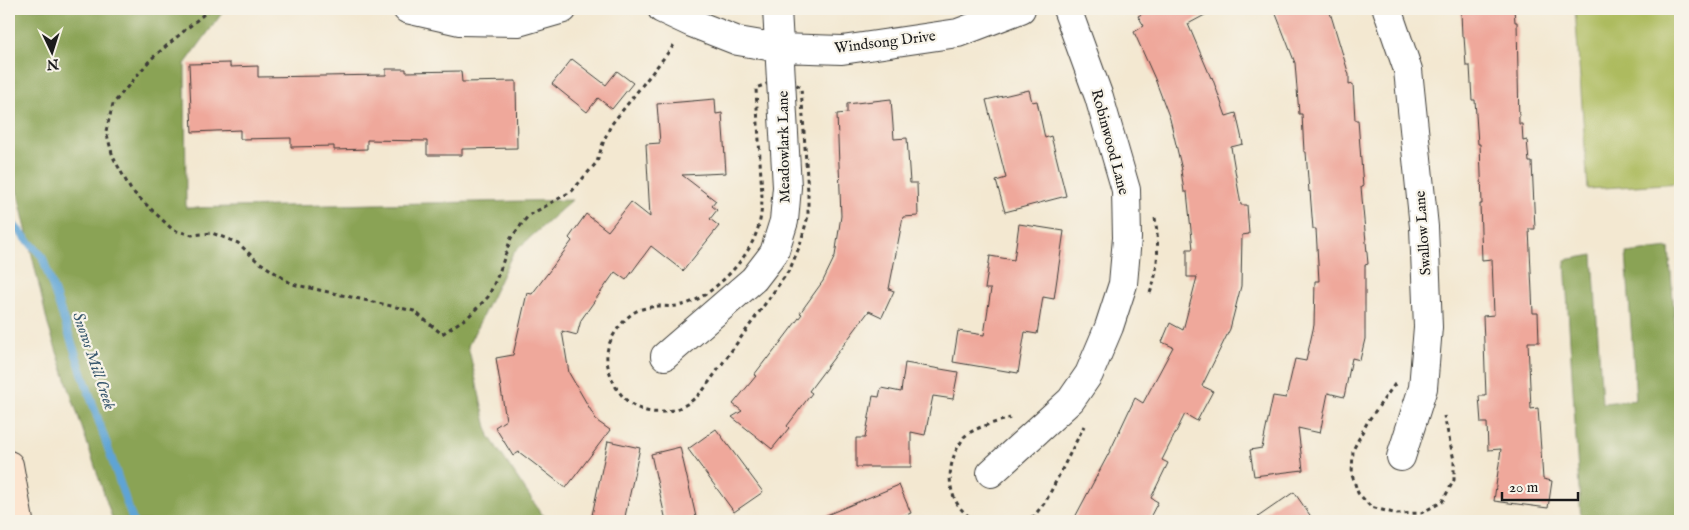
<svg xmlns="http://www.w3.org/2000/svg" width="1689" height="530" viewBox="0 0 1689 530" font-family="'IM FELL English',serif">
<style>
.green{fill:#adbb5e;stroke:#646c3d}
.forest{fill:#8aa355;stroke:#536038}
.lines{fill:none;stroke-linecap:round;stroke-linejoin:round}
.stream{stroke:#5ea4d4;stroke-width:8}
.building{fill:#efa89b}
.minor-casing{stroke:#3c3b37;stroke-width:30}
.secondary-casing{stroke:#3c3b37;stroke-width:30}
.path{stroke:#3c3b37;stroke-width:3;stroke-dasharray:4 4;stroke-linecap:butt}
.minor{stroke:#fff;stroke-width:28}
.secondary{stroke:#fce5d0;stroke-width:28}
.labels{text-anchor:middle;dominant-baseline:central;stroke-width:4.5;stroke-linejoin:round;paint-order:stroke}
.street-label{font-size:15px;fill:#1c1c1c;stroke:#f7f3e8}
.water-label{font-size:16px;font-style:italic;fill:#3a596f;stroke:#f7f3e8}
</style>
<rect width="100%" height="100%" fill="#f7f3e8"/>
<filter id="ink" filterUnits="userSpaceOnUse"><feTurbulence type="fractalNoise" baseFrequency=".02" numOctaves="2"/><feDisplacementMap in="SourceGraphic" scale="10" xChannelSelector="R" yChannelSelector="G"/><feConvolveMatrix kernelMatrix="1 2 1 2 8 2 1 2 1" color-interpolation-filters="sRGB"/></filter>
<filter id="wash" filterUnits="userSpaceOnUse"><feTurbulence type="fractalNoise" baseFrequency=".0096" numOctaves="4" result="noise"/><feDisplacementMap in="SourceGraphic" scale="20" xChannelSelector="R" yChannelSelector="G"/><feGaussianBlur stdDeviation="1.12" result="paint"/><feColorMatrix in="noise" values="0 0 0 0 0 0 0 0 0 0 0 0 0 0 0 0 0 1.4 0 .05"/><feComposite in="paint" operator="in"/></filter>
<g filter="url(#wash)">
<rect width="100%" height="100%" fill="#f3e8d1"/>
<path class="green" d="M1575 9H1680V183L1588 189Z"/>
<path class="forest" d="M9 9H225L185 64 186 208 572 200 513 253 468 346 489 436 541 513 550 521H113L48 325 9 155Z
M1669 248 1680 388V521H1581L1565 260 1593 255 1602 403 1636 400 1626 253Z"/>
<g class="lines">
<path class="stream" d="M9 220 42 256 133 521"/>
</g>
<g id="blocks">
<path class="building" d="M1151 9H1216L1188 24 1211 78 1212 77 1226 116 1236 113 1243 144 1231 147 1241 205H1247L1249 234 1242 235 1241 286 1230 329 1202 386 1213 391 1197 421 1185 414 1162 460 1168 463 1151 498 1158 502 1148 521H1073L1110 451 1135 398 1143 403 1173 347 1162 342 1170 323 1183 330 1197 277H1187V249H1193L1187 192H1184L1181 170H1182L1170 119 1155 79 1134 32 1144 26 1138 16Z
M1274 9H1329L1349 75V85L1353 84 1355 120H1358L1363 187H1361L1368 264 1365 265V339L1360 360 1352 358 1344 397 1328 393 1320 433 1298 428 1303 470 1254 476 1250 450 1262 448 1273 396 1286 398 1295 359 1306 361 1314 325 1315 281H1319L1316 229H1313L1310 191 1309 192 1306 152H1304L1302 114H1299L1295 63Z
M1514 9 1515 22H1517L1519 124H1522L1523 141 1527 140 1529 162H1532L1535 229H1529L1533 313H1538L1539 342H1528L1531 409 1538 408 1543 479 1552 481 1548 508 1494 501 1501 449 1488 450 1487 423H1481L1479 396H1486L1483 316 1494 315 1492 259 1482 260 1480 204H1482L1480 144H1478L1475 100H1472L1470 66H1466L1464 36H1462L1461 12Z
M572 59 606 85 617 71 633 83 612 109 598 98 587 112 552 84Z
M230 63V67L258 66V77L386 75V69H406V72L461 71 462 82 516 81 517 148 462 149V155H427V141L367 140V149L334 150V146L291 147V138L240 139V130L192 132 189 64Z
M1029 90 1032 102 1037 101 1045 138 1051 136 1066 196 1005 212 996 181 1006 178 986 100Z
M715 99 716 114 722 113 726 173 682 175 716 201 712 206 717 210 710 219 719 226 683 271 651 246 626 280 615 272 581 320 577 335 562 331 569 373 597 421 610 430 566 488 519 452 513 456 495 427 506 420 496 358 513 355 527 293 532 294 572 241 569 238 586 214 608 231 631 202 650 217 646 144 660 143 657 104Z
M891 99 894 139 907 138 910 183H917L918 216 903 217 889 289 894 291 882 317 869 311 809 391 812 393 787 426 789 428 772 449 732 417 742 411 733 404 756 376 754 375 767 358 768 359 802 314 800 313 823 281 835 256 841 216 837 114 847 113V104Z
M1019 224 1064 231 1054 299 1043 297 1037 334 1025 332 1018 373 953 362 958 331 984 335 991 289H985L990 256 1014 260Z
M905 363 958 372 953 399 933 396 925 435 911 432V467H856V438H865L873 396 879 397 881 388 901 392Z
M716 429 763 492 734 512 688 449Z
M608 441 640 448 624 521 592 515Z
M680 447 696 517 674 521H666L651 454Z
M899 485 911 513 892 521H812Z
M1294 492 1314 521H1252Z"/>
</g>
</g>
<g filter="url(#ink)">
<use href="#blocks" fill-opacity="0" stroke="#3c3b37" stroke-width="1"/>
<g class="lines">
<defs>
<path id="minor" d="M407 9 460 21 518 22 563 9
M662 9 692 23 738 41 780 48 842 50 958 33 1021 9
M1387 9 1408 70 1424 227 1428 327 1423 388 1401 457
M665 356 754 279 774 253 784 221 787 187 777 9
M991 473 1071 400 1089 374 1109 327 1123 284 1127 238 1126 190 1099 97 1067 9"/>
<path id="secondary" d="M9 465 19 521"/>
</defs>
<use href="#minor" class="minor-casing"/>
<use href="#secondary" class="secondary-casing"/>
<path class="path" d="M210 9 151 59 113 104 106 131 113 157 131 190 173 230 192 235 212 233 238 243 256 260 292 284 414 311 442 334 469 316 488 297 499 273 511 238 528 216 572 191 597 162 604 140 611 125 674 45
M782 78 801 87 808 192V216L800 245 790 269 702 392C697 396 692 401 687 404 655 422 623 410 611 376 606 363 605 352 611 340 616 329 628 314 639 310 644 308 652 307 658 306 664 306 670 307 677 306 694 304 710 292 722 281 737 267 750 251 757 231 765 209 761 184 760 160 759 136 757 112 756 88Z
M1150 293C1159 271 1159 241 1155 218
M1395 384 1368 421 1353 450 1352 475 1358 493 1371 507 1397 514 1421 513 1442 502 1454 480V460L1444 416
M976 521C948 506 944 473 958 447 960 444 962 440 964 437 976 426 996 423 1010 418
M1024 521 1034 516 1046 501 1084 426"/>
<use href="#minor" class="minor"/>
<use href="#secondary" class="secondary"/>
</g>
</g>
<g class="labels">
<g class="street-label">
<text transform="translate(885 42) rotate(-7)">Windsong Drive</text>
<text transform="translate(1110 142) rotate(75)">Robinwood Lane</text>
<text transform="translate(784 147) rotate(-91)">Meadowlark Lane</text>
<text transform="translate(1423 233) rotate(-94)">Swallow Lane</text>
</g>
<g class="water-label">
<text transform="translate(93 361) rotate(71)">Snows Mill Creek</text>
</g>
</g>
<rect width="1689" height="530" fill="none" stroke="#f7f3e8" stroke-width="30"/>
<g transform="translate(52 52) rotate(176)" stroke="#f7f3e8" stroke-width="4" paint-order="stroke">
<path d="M0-4L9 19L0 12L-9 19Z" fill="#1c1c1c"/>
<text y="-8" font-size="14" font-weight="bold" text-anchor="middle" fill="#1c1c1c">N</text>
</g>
<path d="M1502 492v8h76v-8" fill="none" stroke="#1c1c1c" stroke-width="2.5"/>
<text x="1509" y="492" font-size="15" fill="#1c1c1c" stroke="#f7f3e8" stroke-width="4" paint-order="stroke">20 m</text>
</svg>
